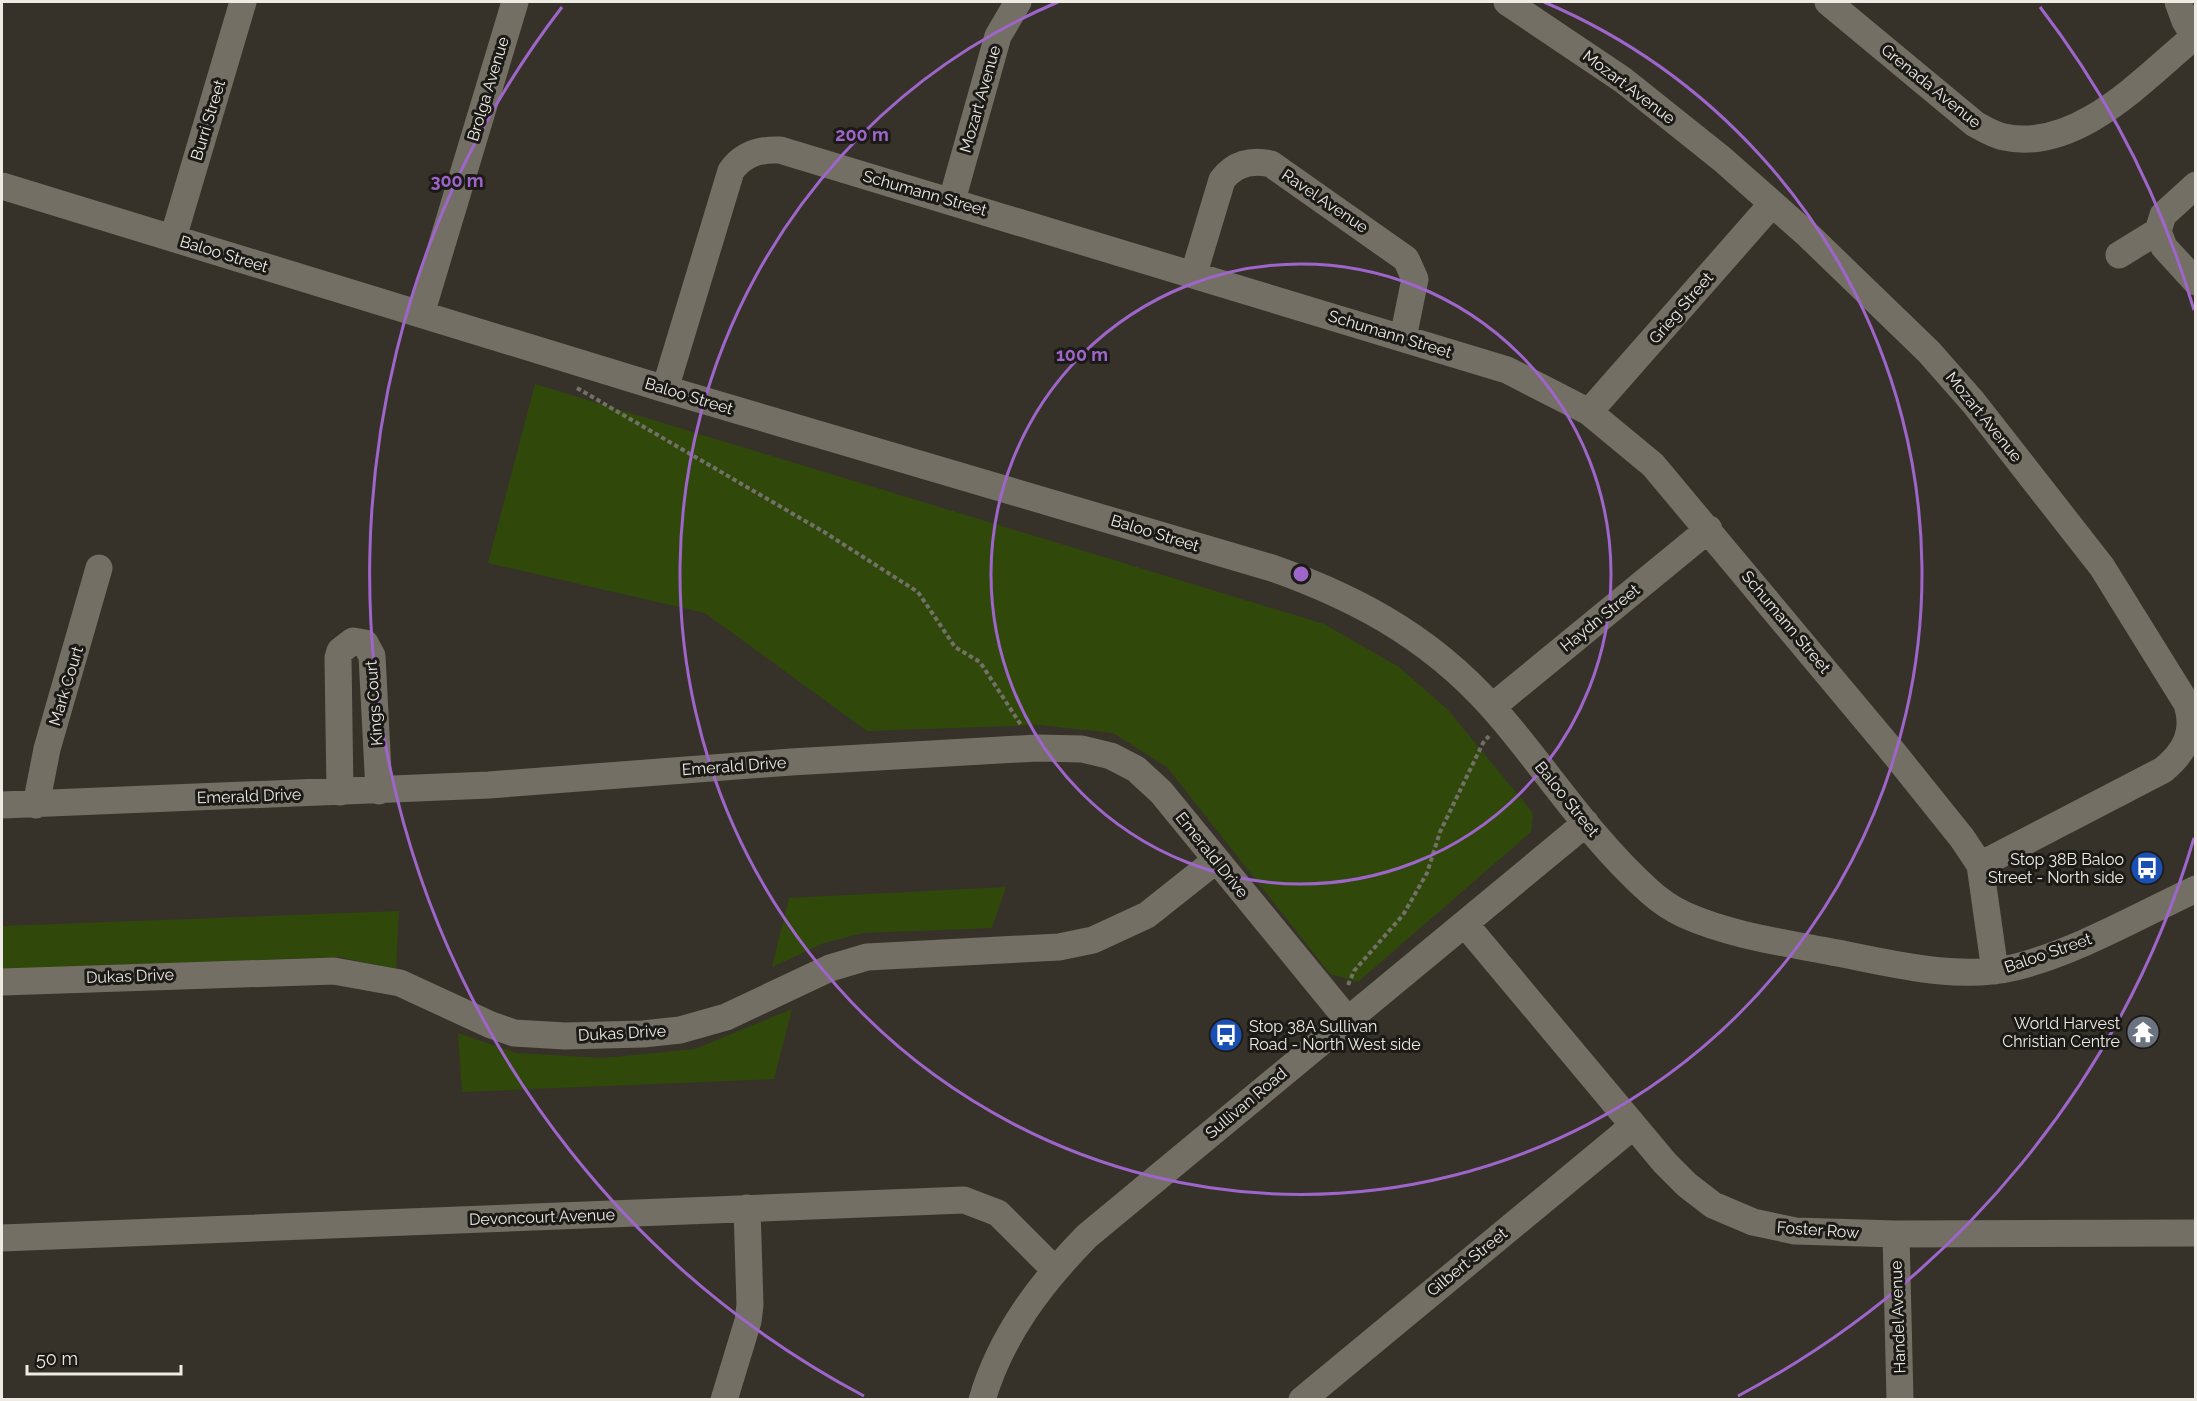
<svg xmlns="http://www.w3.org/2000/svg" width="2197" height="1401" viewBox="0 0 2197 1401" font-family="Raleway,sans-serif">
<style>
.green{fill:#30490a}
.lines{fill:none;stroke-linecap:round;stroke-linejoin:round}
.path{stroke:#737068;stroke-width:4;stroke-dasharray:4.5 3;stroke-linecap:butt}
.minor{stroke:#746f65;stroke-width:27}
.ring{fill:none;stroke:#9e65ca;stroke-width:3}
.labels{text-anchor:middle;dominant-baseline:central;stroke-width:6;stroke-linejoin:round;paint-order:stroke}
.street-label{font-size:16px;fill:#eeebe5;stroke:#1c1a16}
.poi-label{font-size:16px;fill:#eeebe5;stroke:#1c1a16;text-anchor:end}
.centre{fill:#9e65ca;stroke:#1c1a16;stroke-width:3}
.ring-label{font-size:18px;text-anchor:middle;font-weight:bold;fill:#9e65ca;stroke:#1c1a16;stroke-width:6;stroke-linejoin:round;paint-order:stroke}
</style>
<rect width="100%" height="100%" fill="#363229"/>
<path class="green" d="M535 384 1324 624 1399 667 1448 710 1533 813 1531 832 1358 982 1330 974 1167 767 1113 733 1040 725 867 731 705 613 488 563Z
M1006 887 992 928 863 933 824 943 772 967 789 898Z
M399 911 396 969 339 957 2 969V926Z
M792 1009 774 1079 462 1092 458 1033 516 1053 603 1058 695 1049Z"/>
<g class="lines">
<path class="path" d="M577 388 824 532 918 592 955 647 980 662 1021 725
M1348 985 1354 971 1403 915 1427 873 1440 832 1483 743 1489 736"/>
<path class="minor" d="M1507 2 1623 80 1722 159 1809 236 1929 352 1973 402 2102 567 2187 704C2196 732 2185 752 2163 770L1980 865
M1828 2 1975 124C1984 129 1994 135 2004 137 2077 153 2144 78 2194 37
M2178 2 2185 21 2196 39
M2 186 665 389 1272 568C1365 601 1441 644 1505 722 1552 778 1594 842 1649 891 1660 901 1672 909 1685 915 1730 935 1780 942 1827 951 1887 962 1956 982 2016 967 2078 951 2138 916 2196 889
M952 200 998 36 1018 2
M2158 231 2164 247 2196 282
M173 238 243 2
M2119 255 2158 231 2163 215 2196 185
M1194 273 1222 180C1234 164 1251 159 1271 164L1406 259 1415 279 1403 338
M421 314 515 2
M665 389 731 171C743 154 759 149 780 150L1507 370 1589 412 1653 465 1893 752 1962 838 1980 865 1995 971
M1589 412 1772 204
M1492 707 1709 529
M340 792 338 658 340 651 353 641 365 643 372 656 379 791
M2 805 489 785 791 762 1037 748 1082 749 1111 756 1136 769 1161 792 1347 1019
M36 805 47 749 99 568
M1465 924 1665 1163 1687 1185 1713 1205 1753 1222 1795 1231 1896 1234 2196 1233
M2 982 334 971 400 983 491 1025 514 1033 565 1036 643 1034 680 1030 726 1017 830 968 867 957 1059 947 1093 940 1147 915 1215 861
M1896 1234 1900 1400
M2 1238 964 1200 998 1213 1055 1270
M724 1400 748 1321 750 1305 747 1208
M982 1400C1001 1335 1041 1283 1087 1236L1586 823
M1302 1400 1633 1126"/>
</g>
<g class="ring">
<circle cx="1301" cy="574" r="310"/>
<path d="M1544 2A621 621 0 1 1 1058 2"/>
<path d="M2194 838A931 931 0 0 1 1738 1396M864 1396A931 931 0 0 1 562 7M2040 7A931 931 0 0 1 2194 310"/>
</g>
<defs>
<symbol id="bus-disc" viewBox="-11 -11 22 22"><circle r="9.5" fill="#1a4fb4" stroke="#1c1a16"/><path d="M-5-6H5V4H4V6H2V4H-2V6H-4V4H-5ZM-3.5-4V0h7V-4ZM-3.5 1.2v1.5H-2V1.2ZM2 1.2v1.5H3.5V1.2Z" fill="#fff"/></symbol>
<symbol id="temple-disc" viewBox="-11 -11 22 22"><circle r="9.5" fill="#6b7280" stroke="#1c1a16"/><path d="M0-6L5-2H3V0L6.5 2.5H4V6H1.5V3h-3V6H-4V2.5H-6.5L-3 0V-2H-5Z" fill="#fff"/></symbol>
</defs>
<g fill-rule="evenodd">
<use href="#bus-disc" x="2128" y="849" width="38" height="38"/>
<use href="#temple-disc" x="2124" y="1013" width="38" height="38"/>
<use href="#bus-disc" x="1207" y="1016" width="38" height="38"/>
</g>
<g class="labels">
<g class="street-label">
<text transform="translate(1931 86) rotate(39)">Grenada Avenue</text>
<text transform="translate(1629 87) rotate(37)">Mozart Avenue</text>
<text transform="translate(488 89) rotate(-73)">Brolga Avenue</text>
<text transform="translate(980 99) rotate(-74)">Mozart Avenue</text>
<text transform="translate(208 120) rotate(-73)">Burri Street</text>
<text transform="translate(925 193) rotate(16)">Schumann Street</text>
<text transform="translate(1325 201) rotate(34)">Ravel Avenue</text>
<text transform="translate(224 254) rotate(17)">Baloo Street</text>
<text transform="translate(1681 308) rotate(-49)">Grieg Street</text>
<text transform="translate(1390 334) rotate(17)">Schumann Street</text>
<text transform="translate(689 396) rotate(17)">Baloo Street</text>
<text transform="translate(1984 417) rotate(51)">Mozart Avenue</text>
<text transform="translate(1155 533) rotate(17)">Baloo Street</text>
<text transform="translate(1600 618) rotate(-39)">Haydn Street</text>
<text transform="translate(1786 622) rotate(50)">Schumann Street</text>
<text transform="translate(66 686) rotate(-73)">Mark Court</text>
<text transform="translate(374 703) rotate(-94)">Kings Court</text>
<text transform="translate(734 766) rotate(-4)">Emerald Drive</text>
<text transform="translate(249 796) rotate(-2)">Emerald Drive</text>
<text transform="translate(1567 799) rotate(51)">Baloo Street</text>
<text transform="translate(1212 855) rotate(51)">Emerald Drive</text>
<text transform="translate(2048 953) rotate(-19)">Baloo Street</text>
<text transform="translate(130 976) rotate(-2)">Dukas Drive</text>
<text transform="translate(622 1033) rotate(-3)">Dukas Drive</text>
<text transform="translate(1246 1103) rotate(-40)">Sullivan Road</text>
<text transform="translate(542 1217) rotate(-2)">Devoncourt Avenue</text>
<text transform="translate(1818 1230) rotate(4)">Foster Row</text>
<text transform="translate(1467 1262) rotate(-39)">Gilbert Street</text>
<text transform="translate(1898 1317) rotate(-92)">Handel Avenue</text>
</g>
<g class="poi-label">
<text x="2124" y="859">Stop 38B Baloo<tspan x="2124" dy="18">Street - North side</tspan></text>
<text x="2120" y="1023">World Harvest<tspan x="2120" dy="18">Christian Centre</tspan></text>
<text x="1249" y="1026" text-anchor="start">Stop 38A Sullivan<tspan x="1249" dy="18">Road - North West side</tspan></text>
</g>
</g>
<circle cx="1301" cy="574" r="9" class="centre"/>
<g class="ring-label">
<text x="862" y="141">200 m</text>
<text x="457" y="187">300 m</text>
<text x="1082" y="361">100 m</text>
</g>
<rect width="2197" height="1401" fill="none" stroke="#eeebe5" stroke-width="6"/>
<path d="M27 1365v9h154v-9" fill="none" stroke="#eeebe5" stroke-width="3"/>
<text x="36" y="1365" font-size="18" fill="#eeebe5" stroke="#1c1a16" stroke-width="4.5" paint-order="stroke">50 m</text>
</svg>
